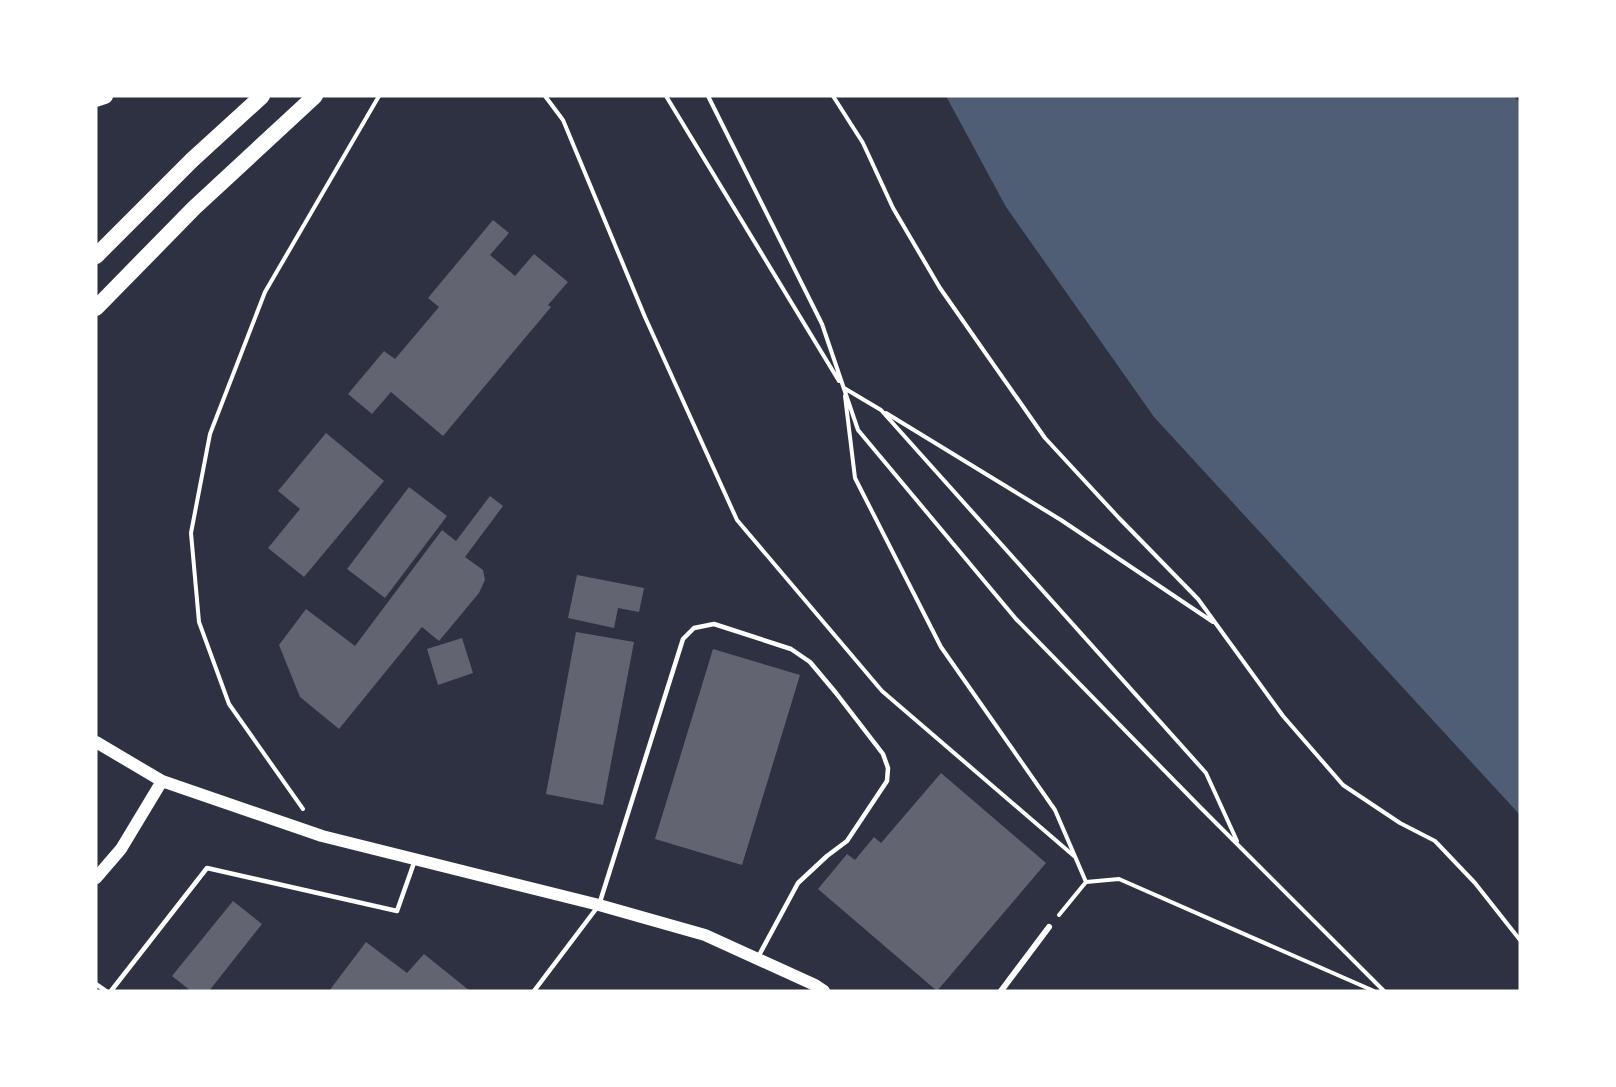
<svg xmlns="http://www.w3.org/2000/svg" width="1616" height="1087" viewBox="0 0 1616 1087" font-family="Ubuntu,sans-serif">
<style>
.water{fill:#4f5d75}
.building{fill:#626471}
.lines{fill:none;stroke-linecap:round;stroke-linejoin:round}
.path{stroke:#fff;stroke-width:4}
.service{stroke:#fff;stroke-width:4.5}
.minor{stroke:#fff;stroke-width:6}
.secondary{stroke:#fff;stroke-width:12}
.trunk{stroke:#fff;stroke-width:16}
</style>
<rect width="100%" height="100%" fill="#2d3142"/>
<path class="water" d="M946 96H1513L1520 102V815L1154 417 1006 207Z"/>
<path class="building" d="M493 220 509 233 490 255 515 276 534 254 568 282 548 305 551 307 443 436 391 392 372 414 348 394 384 351 395 359 439 307 428 298Z
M326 433 384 481 304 577 268 548 300 509 278 491Z
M409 487 447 516 385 598 347 569Z
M490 496 503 506 465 557 483 570 485 580 479 593 439 641 422 627 339 729 300 697 279 645 306 609 355 646 442 530 456 541Z
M577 575 644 588 639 612 618 608 614 628 568 618Z
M576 632 634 642 603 805 546 794Z
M462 638 473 673 438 685 427 649Z
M713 649 800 675 742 865 655 839Z
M941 773 1046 863 937 991 818 889 847 854 855 860 874 837 881 843Z
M233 901 262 924 209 991H191L172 976Z
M366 942 407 973 424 954 470 991H329Z"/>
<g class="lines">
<path class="path" d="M545 96 563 120 645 317 737 520 882 691 1074 856
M666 96 839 381
M708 96 822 324 858 430 1016 619 1200 807 1384 991
M833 96 863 143 893 208 940 288 1045 438 1119 518 1198 599 1283 716 1343 785 1400 823 1435 841 1475 883 1520 940
M844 388 881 410 1206 773 1237 841
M845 396 855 478 941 647 1055 810 1086 882 1059 915
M886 413 1061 520 1213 622
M303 809 229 704 199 622 191 533 210 434 265 292 379 96
M1086 882 1119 879 1374 991"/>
<path class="service" d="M96 984 106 991
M111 991 207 868 397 911 415 860
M534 991 599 905 683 639 694 628 714 624 791 649 810 662 836 693 883 754 888 768 887 781 847 841 827 856 798 883 757 959"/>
<path class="minor" d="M1001 991 1049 927"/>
<path class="secondary" d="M96 742 162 781 322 836 599 905 705 935 815 985 824 991
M96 878 121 849 162 781"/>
<path class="trunk" d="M96 99 105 96
M96 256 192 160 262 96
M96 308 194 208 315 96"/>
</g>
<rect width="1616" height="1087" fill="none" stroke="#ffffff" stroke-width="195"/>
</svg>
